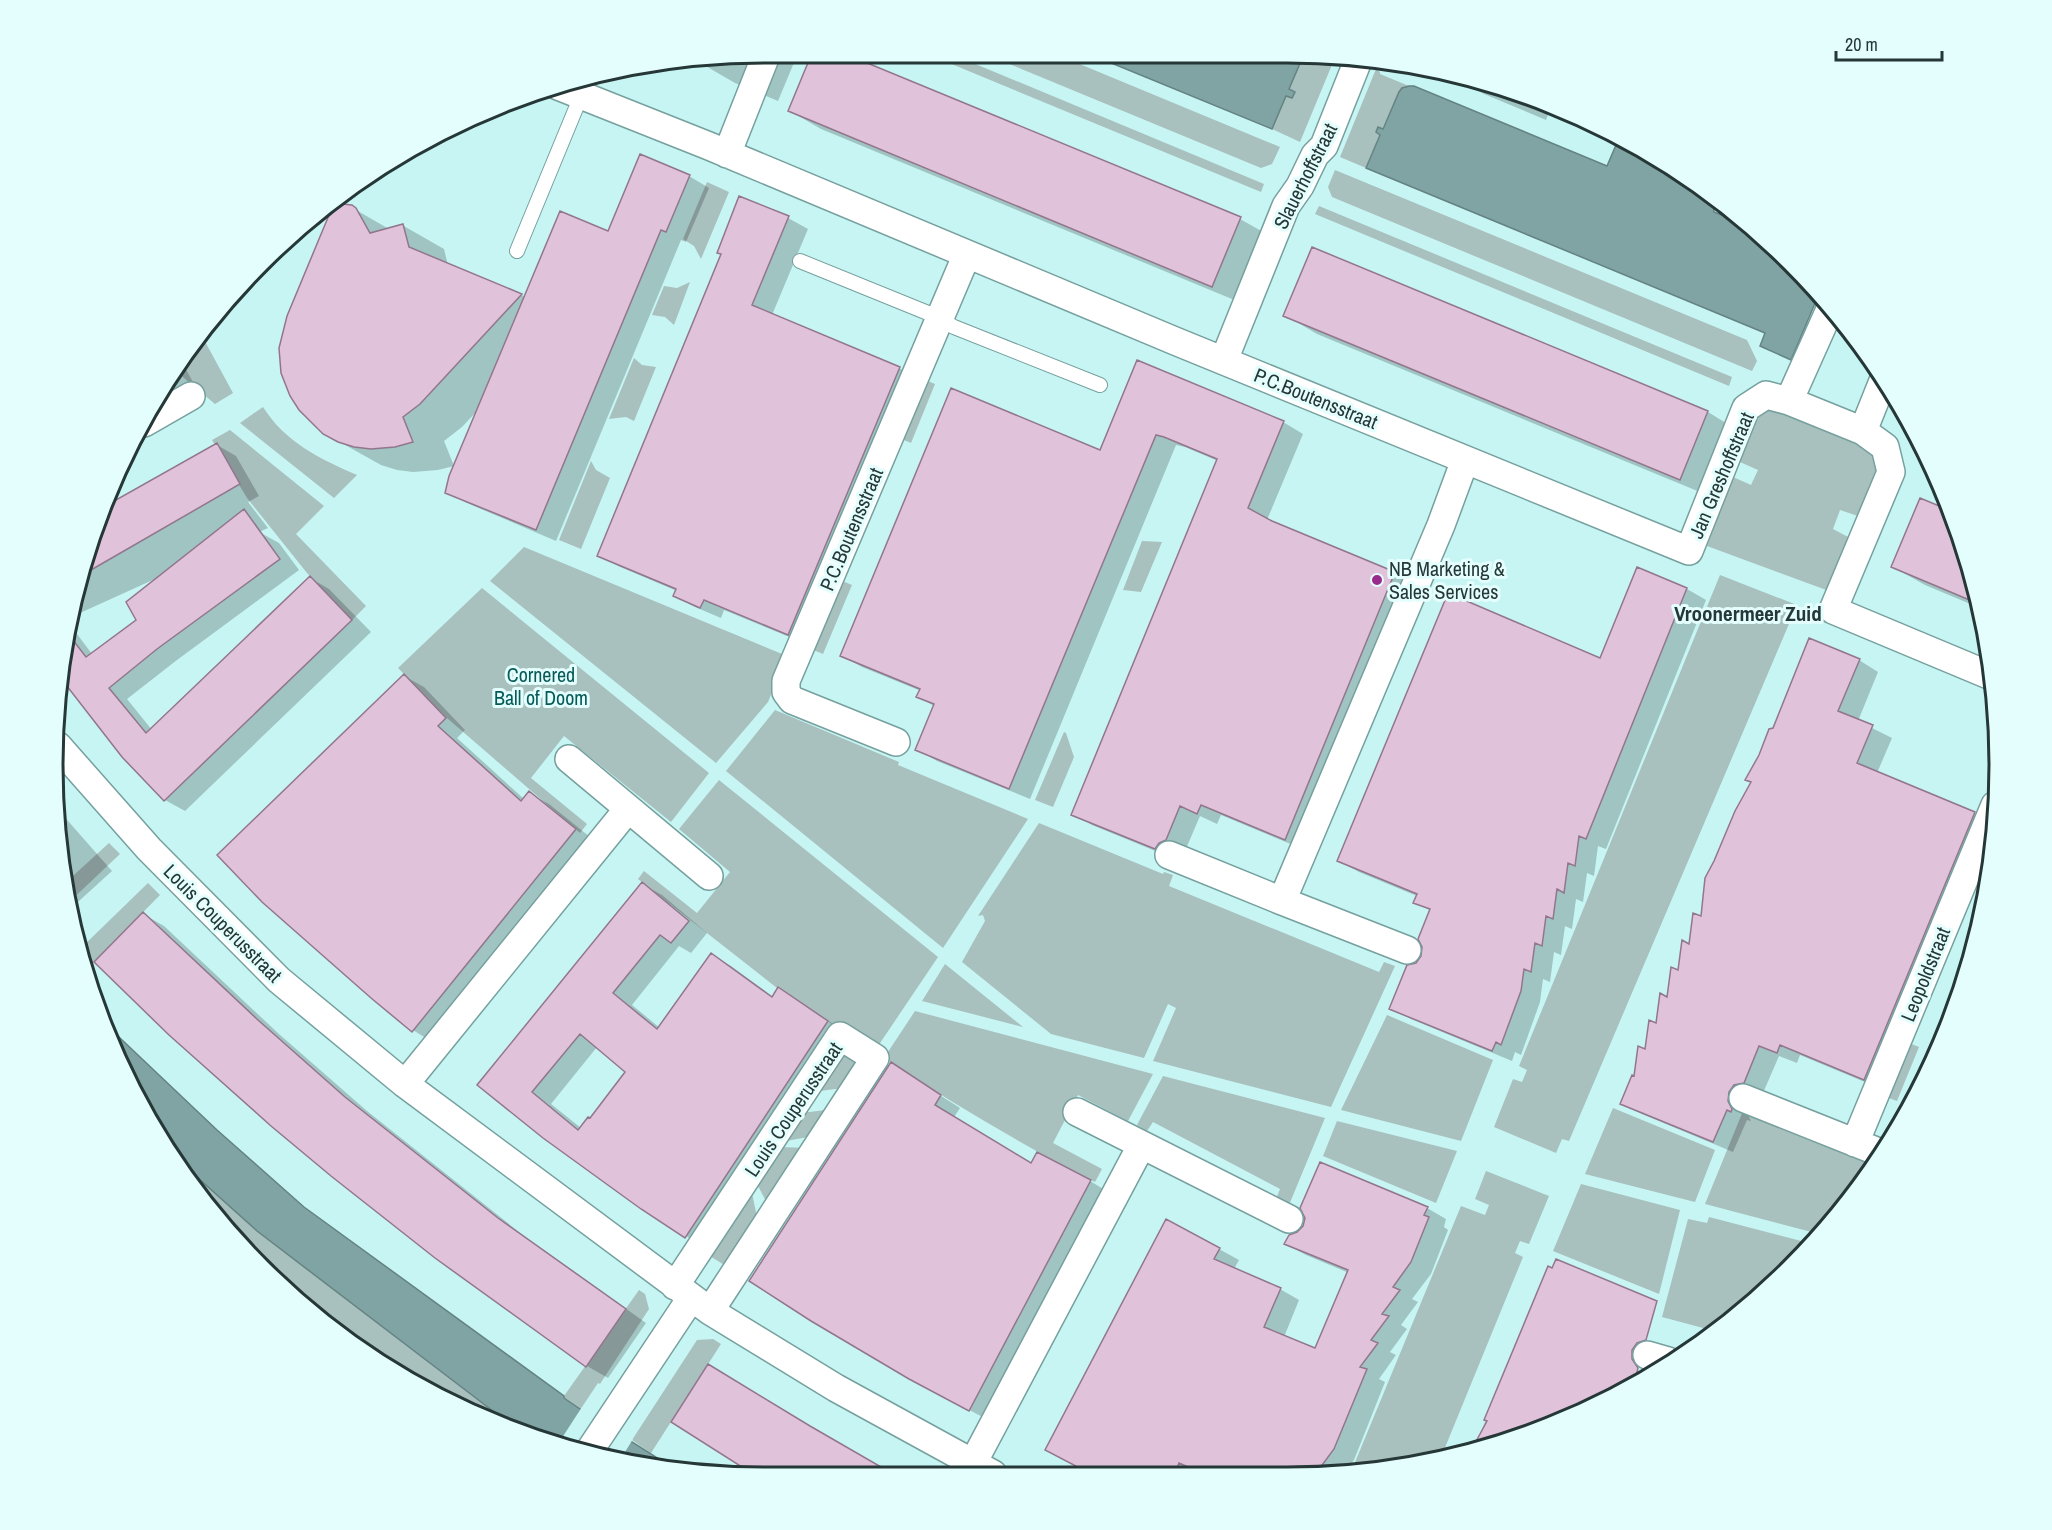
<svg xmlns="http://www.w3.org/2000/svg" width="2052" height="1530" viewBox="0 0 2052 1530" font-family="'Archivo Narrow',sans-serif">
<style>
.green{fill:#a8c0be}
.water{fill:#7fa4a3;stroke:#648382;stroke-width:1.5}
.pier{fill:#c7f5f3}
.shadow{fill:#0003;fill-rule:evenodd}
.building{fill:#e1c2db;stroke:#92768c;stroke-width:1.5;fill-rule:evenodd}
.lines{fill:none;stroke-linecap:round;stroke-linejoin:round}
.lane-casing{stroke:#75a09e;stroke-width:16}
.street-casing{stroke:#75a09e;stroke-width:30}
.lane{stroke:#fff;stroke-width:14}
.street{stroke:#fff;stroke-width:27}
.poi-dot{fill:#982b8c;stroke:#e3fefd;stroke-width:2}
.labels{text-anchor:middle;dominant-baseline:central;stroke-width:6;stroke-linejoin:round;paint-order:stroke}
.street-label{font-size:20px;fill:#253736;stroke:#e3fefd}
.poi-label{font-size:20px;fill:#253736;stroke:#e3fefd;text-anchor:start}
.park-label{font-size:20px;fill:#065a59;stroke:#e3fefd}
.neighbourhood-label{font-size:21px;font-weight:bold;fill:#253736;stroke:#e3fefd}
.rim{fill:none;stroke:#253736;stroke-width:3}
</style>
<rect width="100%" height="100%" fill="#c7f5f3"/>
<path class="green" d="M925 53H949L1264 184 1261 192Z
M983 53H1053L1280 147 1272 164 1261 168Z
M1304 54 1336 55 1300 142 1272 129 1286 96 1294 91 1289 89Z
M1376 69 1380 72V74L1409 86 1402 88 1399 92 1382 129 1378 127 1380 134 1366 168 1340 157Z
M1335 170 1747 340 1757 361 1752 371 1332 197 1328 187Z
M707 182 729 192 701 259 694 246 683 239Z
M1319 206 1732 377 1729 386 1315 214Z
M690 282 674 325 665 317 652 315 664 286 677 288Z
M202 336 233 393 215 404 178 373 176 374Z
M634 358 642 365 656 367 634 421 626 417 609 419Z
M923 379 935 384 911 443 899 438Z
M1764 401 1884 457 1861 517 1840 510 1833 529 1852 539 1829 591 1707 546 1733 477 1751 485 1758 470 1740 462Z
M263 407C285 442 320 459 357 475L334 498 240 423Z
M230 430 324 506 296 534 366 606 352 620 307 573 247 498 212 440Z
M591 461 596 470 610 478 581 549 559 540Z
M1142 541 1162 542 1141 592 1123 590Z
M524 547 787 656 768 702 716 763 490 581Z
M1720 575 1797 605 1569 1141 1562 1139 1556 1153 1494 1127 1513 1079 1522 1082 1527 1070 1519 1066Z
M840 580 852 585 823 654 811 649Z
M482 588 709 773 671 822 564 736 531 778 587 824 580 833 447 718 398 668Z
M775 710 899 762 898 765 1028 819 943 948 726 771Z
M1064 732 1066 733 1074 757 1053 807 1035 800Z
M719 780 938 957 874 1052 777 988 638 879 644 871 697 913 730 872 679 829Z
M1039 823 1163 874 1164 872 1173 875 1169 886 1379 972 1384 962 1395 966 1331 1107 1153 1061 1176 1008 1168 1004 1144 1058 1051 1034 962 962 985 921 983 915 978 916Z
M109 843 120 854 66 905 64 884Z
M148 883 160 895 86 970 80 949Z
M945 964 1023 1027 922 1001Z
M915 1011 1153 1074 1128 1121 1078 1095 1053 1143 1102 1169 1095 1182C1022 1145 952 1103 884 1058Z
M1387 1015 1493 1060 1461 1141 1341 1110Z
M1909 1043 1919 1047 1897 1101 1886 1097Z
M846 1045 868 1060 851 1087 820 1091 817 1089Z
M1163 1076 1325 1118 1289 1205 1276 1199 1280 1189 1153 1122 1147 1131 1137 1125Z
M1613 1108 1715 1150 1695 1202 1585 1174Z
M833 1109 819 1135 786 1141 802 1113Z
M1743 1111 1871 1165 1823 1235 1705 1204Z
M1337 1121 1457 1151 1436 1203 1323 1156Z
M780 1147 807 1148 769 1207 756 1182Z
M178 1160 257 1231 502 1418 536 1440 409 1382 295 1301 200 1198Z
M1486 1171 1549 1196 1529 1244 1520 1241 1515 1253 1523 1257 1442 1455 1380 1471 1351 1472 1461 1206 1485 1215 1489 1205 1475 1199Z
M1581 1184 1680 1210 1659 1294 1553 1251Z
M752 1193 759 1227 731 1269 708 1255Z
M1709 1217 1813 1244 1718 1332 1662 1317 1688 1219 1707 1223Z
M639 1290 645 1294 649 1309 600 1384 598 1383 580 1410 564 1398V1396Z
M713 1339 721 1344 651 1453 632 1440 697 1340Z"/>
<path class="water" d="M1087 53 1304 54 1289 89 1295 92 1292 98 1286 96 1272 129Z
M1409 86H1414L1607 166 1619 138 1683 173 1713 197 1714 212 1747 225 1791 261 1819 294 1791 360 1760 346 1765 333 1366 168 1380 135 1376 132 1378 127 1383 129 1399 92 1402 88Z
M101 1020 217 1130 304 1207 564 1396V1398C599 1423 636 1443 671 1467L536 1440 502 1418 257 1231 178 1160 107 1037Z"/>
<path class="pier" d="M582 1407 633 1439 622 1457 558 1444Z"/>
<path class="shadow" d="M765 52 798 53 778 101 735 83 697 61Z
M814 53H838L1240 219 1272 237 1244 304 821 129 790 111Z
M1465 76 1552 104 1546 120 1484 94 1463 82Z
M399 155 401 162 381 168Z
M689 176 709 188 686 242 681 240 556 541 467 503 447 492 478 410 462 427 444 441 454 466 438 470 413 472 397 470 381 465 338 441 331 216 339 203 356 210 389 229 402 225 444 249 448 265 526 297 609 233Z
M740 197 788 218 808 229 772 315 899 368 919 380 809 645 724 610 721 618 695 607 675 596 677 591 618 566 598 555 723 254Z
M1313 249 1708 412 1739 431 1712 497 1317 334 1285 315Z
M1138 362 1283 422 1303 434 1267 520 1395 574 1414 585 1305 850 1221 815 1217 824 1200 816 1185 851 1175 859 1092 825 1073 814 1218 461 1185 447 1176 445 1030 799 937 761 917 749 934 706 918 697 921 691 862 667 842 656 1101 451Z
M183 364 193 382 158 402Z
M217 445 236 456 259 496 248 502 268 528 259 532 279 543 299 570 177 660 127 699 152 730 310 578 329 589 371 632 185 811 165 800 123 756 63 677 66 626 68 622 92 654 252 535 69 618 106 508Z
M1950 512 1975 581 1980 608 1925 585 1893 567Z
M1687 589 1706 600 1606 849 1598 846 1594 876 1587 873 1583 902 1576 899 1572 929 1565 926 1561 955 1554 952 1550 982 1543 979 1540 1002 1521 1055 1515 1052 1512 1061 1411 1019 1391 1008 1423 957 1431 911 1415 902 1417 896 1359 872 1339 861 1600 660Z
M1859 660 1878 672 1858 721 1892 738 1877 773 1974 813 1994 824 1884 1090 1800 1055 1797 1063 1779 1056 1763 1093 1747 1113 1751 1121 1747 1120 1733 1152 1642 1114 1622 1103 1636 1078 1702 918Z
M404 676 424 687 465 730 457 738 524 799 529 793 549 804 595 841 432 1042 413 1030Z
M54 805 112 871 68 911 54 812Z
M642 884 662 895 707 933 691 953 679 946 632 1005 660 1028 711 955 731 966 773 997 798 1001 847 1033 705 1248 642 1208 480 1084ZM597 1047 627 1071 591 1120 581 1128 551 1104Z
M143 914 164 926 279 1034 367 1111 519 1232 646 1323 608 1378 587 1366 409 1237Z
M891 1064 960 1108 954 1117 1032 1165 1090 1181 1110 1193 990 1421 930 1389Z
M1427 1208 1446 1219 1444 1227 1448 1230 1431 1274 1412 1299 1418 1302 1401 1325 1407 1329 1390 1352 1396 1355 1379 1379 1385 1382 1354 1460 1345 1472 1158 1473 1197 1340 1127 1473H1090L1066 1461 1219 1249 1239 1260 1234 1269 1280 1289 1299 1300 1284 1337 1316 1350 1349 1273 1306 1255 1286 1244Z
M1549 1268 1638 1298 1591 1405 1559 1423 1475 1446Z"/>
<path class="building" d="M812 53H843L1241 217 1212 287 788 111Z
M640 154 690 175 666 232 661 230 536 530 445 493 449 476 560 211 608 231Z
M739 196 789 216 752 305 900 367 788 635 704 600 700 608 673 596 676 589 597 556 721 254 717 253Z
M342 204 352 205 356 208 370 233 403 224 409 247 522 294 420 404 403 417 413 442 395 447 371 449 354 447 338 442 323 434 299 410 290 396 281 373 279 348 287 316 329 215 335 207Z
M1312 247 1708 411 1680 480 1283 316Z
M1137 360 1284 421 1248 508 1272 521 1395 572 1285 840 1201 805 1197 814 1180 806 1166 840 1159 843 1155 849 1071 815 1217 459 1164 437 1156 435 1009 789 915 750 934 704 916 697 920 689 840 656 951 388 1100 450Z
M217 443 240 484 84 574 107 505Z
M1920 498 1949 510 1975 581 1979 604 1891 567Z
M244 509 280 559 157 649 109 688 146 733 310 576 352 620 164 801 122 757 63 681 66 631 86 657 136 620 126 602Z
M1637 567 1687 588 1586 839 1579 836 1575 866 1568 863 1564 893 1557 889 1553 919 1546 916 1542 946 1535 943 1531 972 1524 969 1521 991 1501 1045 1496 1042 1492 1051 1389 1009 1407 965 1416 963 1421 956 1422 947 1418 939 1430 909 1413 903 1417 894 1337 861 1448 593 1600 658Z
M1809 638 1860 659 1838 711 1873 725 1857 763 1975 812 1864 1080 1780 1045 1777 1053 1759 1046 1744 1083 1734 1085 1729 1092 1728 1101 1732 1109 1731 1112 1727 1110 1713 1142 1620 1104 1632 1075 1634 1076 1638 1046 1645 1049 1649 1020 1656 1023 1660 993 1667 997 1671 967 1678 970 1682 940 1689 944 1693 913 1701 916 1705 878 1714 861 1735 811 1751 782 1745 780 1759 755 1769 729 1773 728Z
M404 674 446 718 438 726 521 801 529 791 576 829 412 1032 371 998 262 902 217 855Z
M642 882 689 921 671 943 660 935 613 993 657 1029 711 953 772 997 778 987 828 1021 685 1238 641 1209 543 1138 477 1085ZM580 1034 625 1072 590 1118 588 1117 578 1130 532 1092Z
M143 912 258 1020 345 1097 498 1218 626 1309 586 1367 435 1258 331 1176 271 1126 169 1035 94 962Z
M891 1062 941 1095 935 1105 1031 1163 1037 1152 1091 1180 969 1411 909 1379 811 1321 749 1281Z
M1320 1162 1428 1207 1424 1215 1429 1217 1411 1262 1393 1287 1400 1290 1382 1314 1389 1316 1371 1340 1378 1343 1360 1367 1367 1369 1334 1449 1317 1472 1202 1473 1179 1463 1175 1473H1089L1045 1450 1166 1219 1220 1248 1214 1259 1281 1288 1264 1327 1315 1348 1348 1270 1284 1244 1289 1235 1297 1232 1303 1226 1305 1218 1300 1208Z
M1556 1259 1657 1301 1646 1340 1637 1343 1632 1350V1359L1638 1368 1635 1380 1559 1423 1473 1447 1487 1421 1484 1420 1548 1266 1552 1268Z
M708 1364 810 1426 895 1475 756 1476 671 1422Z"/>
<g class="lines">
<defs>
<path id="lane" d="M517 251 581 96
M800 261 928 313 954 327 1100 385"/>
<path id="street" d="M558 86 709 146 1175 341 1689 551 1746 408 1766 395 1789 401 1863 431 1885 447 1891 472 1833 610 1991 676
M727 154 767 53
M1224 360 1286 206 1300 186 1315 155 1324 146 1359 58
M1789 401 1831 307
M144 423 191 396
M1863 431 1883 381
M896 742 792 700 786 692V681L967 254
M58 746 149 849 279 980 405 1084 710 1311 836 1388 993 1474
M569 759 709 876
M1169 855 1282 901 1441 525 1465 460
M1282 901 1407 950
M405 1084 628 809
M1743 1098 1881 1153
M1077 1112 1289 1219
M1855 1143 1995 805
M675 1286 840 1036 875 1058 710 1311
M1647 1355 1668 1361
M590 1450 691 1298
M973 1463 1141 1146"/>
</defs>
<use href="#lane" class="lane-casing"/>
<use href="#street" class="street-casing"/>
<use href="#lane" class="lane"/>
<use href="#street" class="street"/>
</g>
<circle class="poi-dot" cx="1377" cy="580" r="6"/>
<g class="labels">
<g class="street-label">
<text transform="translate(1305 176) rotate(-63)">Slauerhoffstraat</text>
<text transform="translate(1316 398) rotate(22)">P.C.Boutensstraat</text>
<text transform="translate(1721 475) rotate(-67)">Jan Greshoffstraat</text>
<text transform="translate(851 529) rotate(-67)">P.C.Boutensstraat</text>
<text transform="translate(223 923) rotate(45)">Louis Couperusstraat</text>
<text transform="translate(1925 974) rotate(-68)">Leopoldstraat</text>
<text transform="translate(793 1109) rotate(-56)">Louis Couperusstraat</text>
</g>
<g class="poi-label">
<text x="1389" y="568">NB Marketing &amp;<tspan x="1389" dy="23">Sales Services</tspan></text>
</g>
<g class="park-label">
<text x="541" y="674">Cornered<tspan x="541" dy="23">Ball of Doom</tspan></text>
</g>
<g class="neighbourhood-label">
<text x="1748" y="613">Vroonermeer Zuid</text>
</g>
</g>
<path d="M0 0H2052V1530H0ZM765 63H1287A702 702 0 0 1 1989 765V765A702 702 0 0 1 1287 1467H765A702 702 0 0 1 63 765V765A702 702 0 0 1 765 63Z" fill="#e3fefd" fill-rule="evenodd"/>
<path class="rim" d="M765 63H1287A702 702 0 0 1 1989 765V765A702 702 0 0 1 1287 1467H765A702 702 0 0 1 63 765V765A702 702 0 0 1 765 63Z"/>
<path d="M1836 51v9h106v-9" fill="none" stroke="#253736" stroke-width="3"/>
<text x="1845" y="51" font-size="18" fill="#253736" stroke="#e3fefd" stroke-width="4.5" paint-order="stroke">20 m</text>
</svg>
